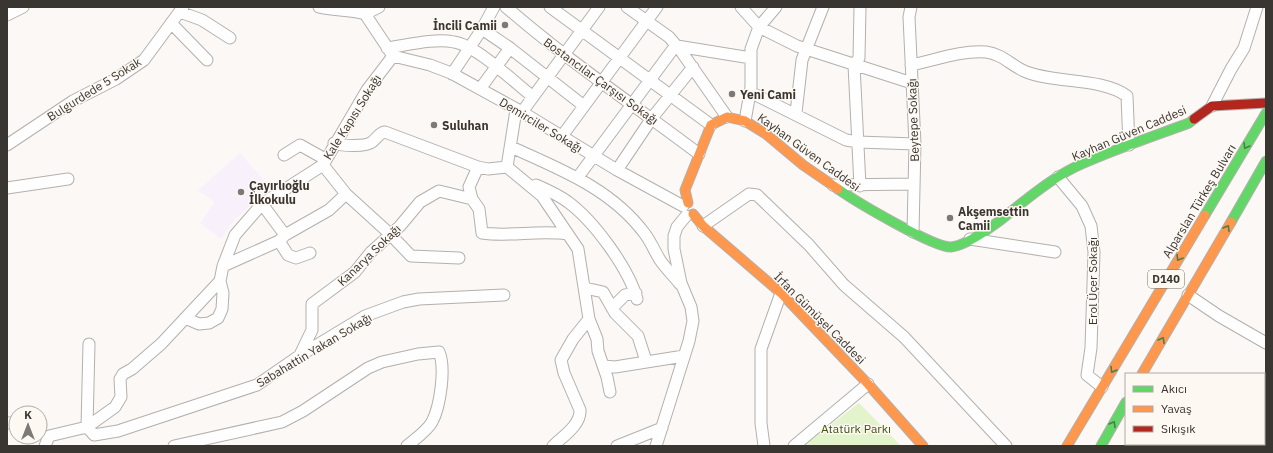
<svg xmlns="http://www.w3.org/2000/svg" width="1273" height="453" viewBox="0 0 1273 453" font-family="'IBM Plex Sans',sans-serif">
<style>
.education{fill:#f8f0fb}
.green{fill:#e3f3cb}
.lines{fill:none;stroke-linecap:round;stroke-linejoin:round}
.street-casing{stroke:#b3b0ae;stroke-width:13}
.fast-casing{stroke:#b3b0ae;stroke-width:11}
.slow-casing{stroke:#b3b0ae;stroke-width:11}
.jam-casing{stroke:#b3b0ae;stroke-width:11}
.street{stroke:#fefefe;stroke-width:11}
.fast{stroke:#63d668;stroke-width:9}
.slow{stroke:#ff974d;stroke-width:9}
.jam{stroke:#b3261e;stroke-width:9}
.oneway{stroke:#4c7d4a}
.poi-dot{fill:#7d7976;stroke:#fef8f3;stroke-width:1.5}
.labels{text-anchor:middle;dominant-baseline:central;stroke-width:3;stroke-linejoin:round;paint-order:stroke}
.shield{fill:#fef8f3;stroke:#74706b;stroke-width:1}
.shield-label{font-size:11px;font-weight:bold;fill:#393531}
.poi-label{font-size:12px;font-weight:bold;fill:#393531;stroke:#fef8f3;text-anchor:start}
.street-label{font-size:12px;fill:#393531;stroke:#fef8f3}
.park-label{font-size:12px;fill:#3d5415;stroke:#fef8f3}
</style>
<rect width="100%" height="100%" fill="#fbf8f6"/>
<path class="education" d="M240 153 270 187 234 220 221 239 200 223 215 202 198 190Z"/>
<path class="green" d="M859 403 901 446H803Z"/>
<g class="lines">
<defs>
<path id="street" d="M319 7C334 11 349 9 365 14L391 53
M506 7C567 60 634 105 699 154
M550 7 711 125
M627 7 669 37 681 51 727 117
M741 7 759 27 797 46 912 83
M911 7 909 17 915 144 913 232
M180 12 202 20 230 38
M365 14 379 7
M7 15 23 7
M171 23 207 60
M482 29 510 48 584 106
M677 46 751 58
M387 48C408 45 434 38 454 42 476 45 514 82 532 96
M393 56 430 65 451 73 522 112 617 170 683 206
M911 65C936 60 961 50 986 52 1002 54 1011 65 1024 71 1054 84 1101 77 1127 96L1129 145
M452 74 482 29 494 7
M480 89 510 48
M750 92 846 140 858 142 915 144
M1212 106 1231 69 1244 48 1257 7
M522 112 599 7
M796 113 802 60 823 7
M745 121 751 87V49L759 27 776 7
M562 136 657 7
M334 143C342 146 366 147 372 142 377 138 379 133 385 132L478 167 488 169 507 167
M7 145 73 101 116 79 144 60 183 7
M511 147C560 169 612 189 645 234 651 242 655 252 660 260 666 269 674 276 680 284
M284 155 300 145 325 159
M323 165 346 194 390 234 411 256 459 258
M478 167 469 187 472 199 479 209 482 233C510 237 538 230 567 234
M507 167 542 196 578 249 589 319 573 339 561 360 564 373 580 410C581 425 562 437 553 446
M507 167 516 110
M617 170 652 118 693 67
M578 177 676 45
M1058 177 1082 206 1091 226 1094 252 1091 348 1087 375 1102 387
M536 185C547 190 559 195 568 202 594 221 629 269 637 299
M833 185 914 184
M860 186 854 65 859 58 860 7
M7 188 68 179
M262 204 285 235
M703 226 749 194 757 195 809 245 844 285 904 337 1006 446
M970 239 1055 252
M279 241 288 255 296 258 310 253
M223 266 279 241 285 235 329 210 346 194
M585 288 603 292 615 313 638 336 646 361
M1188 295 1219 316 1266 343
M612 308 625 295 636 293
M185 318 199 324 209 323 218 318 222 309 223 293 220 281 223 266 235 235 262 204 323 165 367 90 393 56
M589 319 597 339 598 351 607 377 610 392
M300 355 312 330V304L355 272 371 252 400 226 420 202 439 191 472 199
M604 366 615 367 684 356
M7 423H16
M87 427 94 435 118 431 257 385 299 356 365 316 403 302 419 299 504 295
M87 427 89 344
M1228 444 1231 446
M45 446 49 436 87 427 115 407 121 397 120 379 123 374 132 369 161 344 220 281
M174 446 282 422 303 411 368 368 382 362 418 354 439 352C446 368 440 407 432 422 427 431 415 439 407 446
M617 446 662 428
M656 446 689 341 693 321 691 307 681 283 674 249V236L677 227 686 216
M764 446 761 423V349L781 293
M794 446 868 384"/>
<path id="fast" d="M838 189C855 201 934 248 951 247 970 245 1004 218 1018 206 1038 190 1060 173 1084 163 1118 148 1154 136 1189 123L1194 119
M1205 215 1266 113
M1231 222 1266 161
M1101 446 1126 402"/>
<path id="slow" d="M688 203 685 190 711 125 727 117 745 121 766 134 803 165 838 189
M693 214 703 226 781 293 868 384 923 446
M1142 374 1231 222
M1067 446 1205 215"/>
<path id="jam" d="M1194 119 1212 106 1266 103"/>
</defs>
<use href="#street" class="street-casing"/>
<use href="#fast" class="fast-casing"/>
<use href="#slow" class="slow-casing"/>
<use href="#jam" class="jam-casing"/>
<use href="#street" class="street"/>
<use href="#fast" class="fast"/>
<use href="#slow" class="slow"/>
<use href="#jam" class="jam"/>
</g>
<defs><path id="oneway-chevron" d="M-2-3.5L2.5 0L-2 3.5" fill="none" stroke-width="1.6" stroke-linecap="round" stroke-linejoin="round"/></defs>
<g class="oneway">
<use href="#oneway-chevron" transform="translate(1246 146) rotate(121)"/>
<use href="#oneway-chevron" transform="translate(1227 228) rotate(-60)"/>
<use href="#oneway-chevron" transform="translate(1179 258) rotate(121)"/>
<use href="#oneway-chevron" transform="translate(1162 340) rotate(-60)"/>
<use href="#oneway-chevron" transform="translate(1113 370) rotate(121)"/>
<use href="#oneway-chevron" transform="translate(1113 424) rotate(-60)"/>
</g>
<g class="poi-dot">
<circle cx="505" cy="25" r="4"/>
<circle cx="732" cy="94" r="4"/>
<circle cx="434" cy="125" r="4"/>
<circle cx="241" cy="192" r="4"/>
<circle cx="950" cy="218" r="4"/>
</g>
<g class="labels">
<rect class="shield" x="1148" y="270" width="36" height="18" rx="3"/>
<g class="shield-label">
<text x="1166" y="279">D140</text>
</g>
<g class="poi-label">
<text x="497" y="25" text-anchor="end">İncili Camii</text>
<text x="740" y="94">Yeni Cami</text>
<text x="442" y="125">Suluhan</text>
<text x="249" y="185">Çayırlıoğlu<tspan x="249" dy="14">İlkokulu</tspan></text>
<text x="958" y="211">Akşemsettin<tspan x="958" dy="14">Camii</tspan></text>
</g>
<g class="street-label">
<text transform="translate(601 81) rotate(36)">Bostancılar Çarşısı Sokağı</text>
<text transform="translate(94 89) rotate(-32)">Bulgurdede 5 Sokak</text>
<text transform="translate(352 117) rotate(-58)">Kale Kapısı Sokağı</text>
<text transform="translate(913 120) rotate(-92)">Beytepe Sokağı</text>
<text transform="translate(541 125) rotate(31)">Demirciler Sokağı</text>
<text transform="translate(1129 133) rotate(-23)">Kayhan Güven Caddesi</text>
<text transform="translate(809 152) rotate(36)">Kayhan Güven Caddesi</text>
<text transform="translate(1199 201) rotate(-59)">Alparslan Türkeş Bulvarı</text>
<text transform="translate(369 255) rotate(-44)">Kanarya Sokağı</text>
<text transform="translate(1092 281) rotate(-90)">Erol Üçer Sokağı</text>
<text transform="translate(820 318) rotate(45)">İrfan Gümüşel Caddesi</text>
<text transform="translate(314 350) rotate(-31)">Sabahattin Yakan Sokağı</text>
</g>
<g class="park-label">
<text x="856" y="428">Atatürk Parkı</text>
</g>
</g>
<rect width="1273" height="453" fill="none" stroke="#393531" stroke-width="16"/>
<rect x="1125" y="373" width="140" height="72" fill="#fef8f3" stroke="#afaaa5"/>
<rect x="1133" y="386" width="20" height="6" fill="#63d668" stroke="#afaaa5"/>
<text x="1161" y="393" font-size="12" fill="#393531">Akıcı</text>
<rect x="1133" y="406" width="20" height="6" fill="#ff974d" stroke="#afaaa5"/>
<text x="1161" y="413" font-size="12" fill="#393531">Yavaş</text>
<rect x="1133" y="426" width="20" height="6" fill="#b3261e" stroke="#afaaa5"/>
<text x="1161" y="433" font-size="12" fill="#393531">Sıkışık</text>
<g transform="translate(28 425)"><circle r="19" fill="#fef8f3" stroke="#afaaa5"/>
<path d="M0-3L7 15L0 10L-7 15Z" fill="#7d7976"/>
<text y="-6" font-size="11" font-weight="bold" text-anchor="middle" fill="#393531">K</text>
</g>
</svg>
